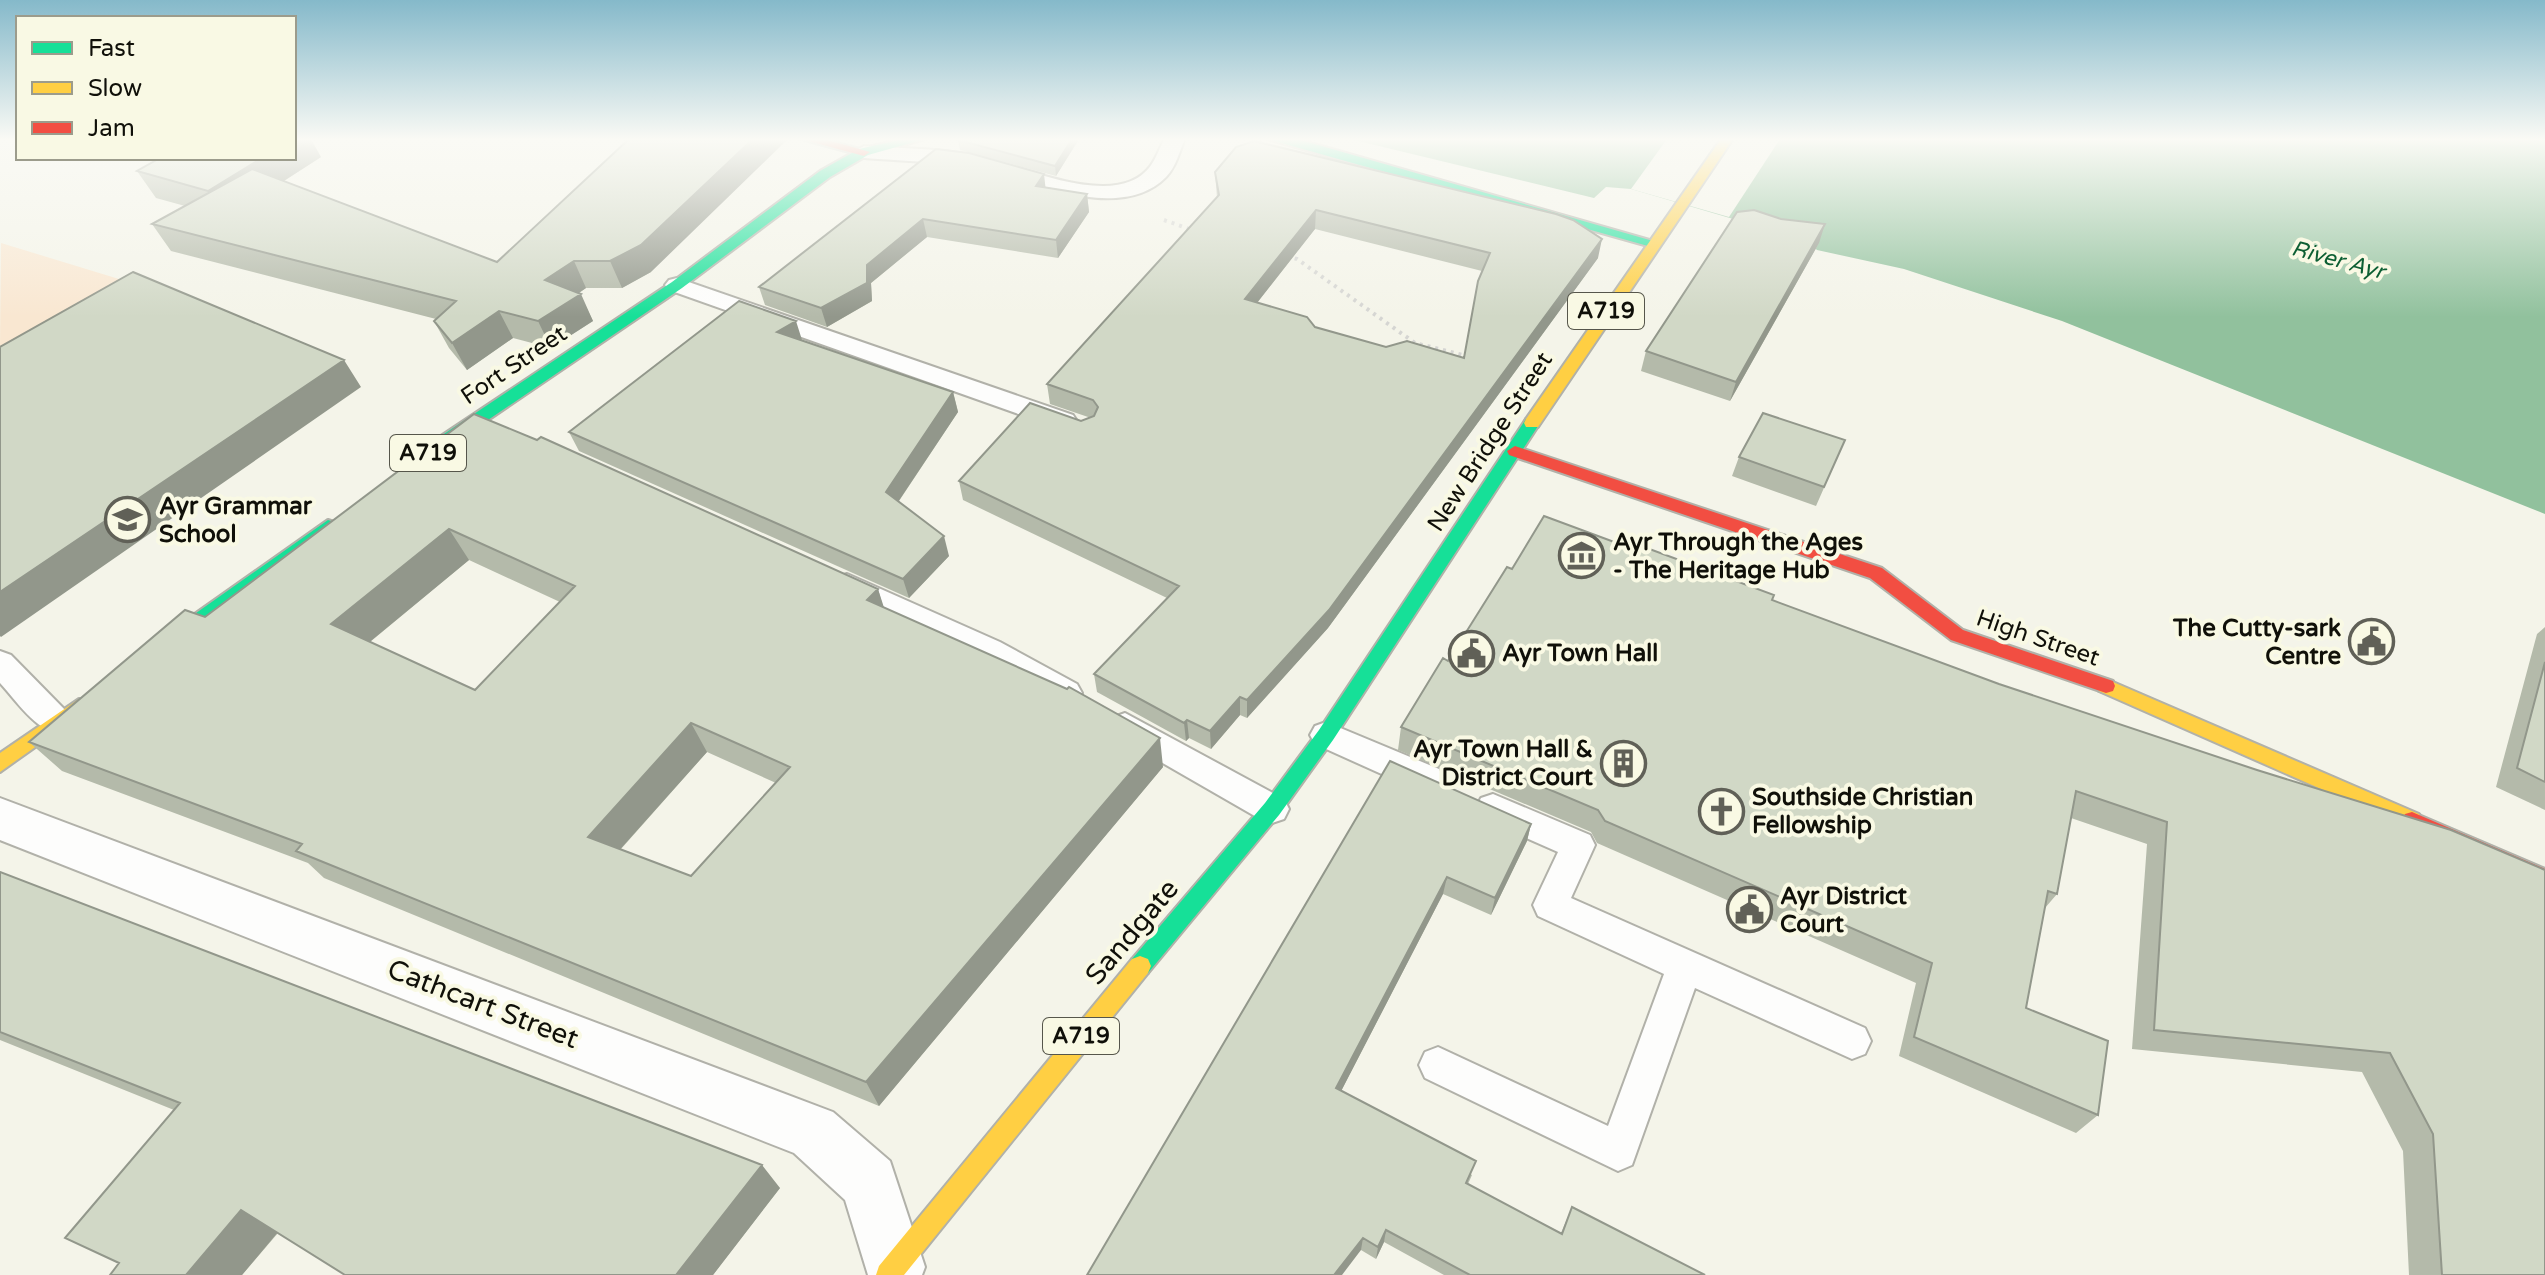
<svg xmlns="http://www.w3.org/2000/svg" width="2545" height="1275" viewBox="0 0 2545 1275" font-family="'Varela Round',sans-serif">
<style>
.green{fill:#f9e7d1}
.water{fill:#91c19d}
.pier{fill:#f4f4e9}
.lines{fill:none;stroke-linecap:round;stroke-linejoin:round}
.lane-casing{stroke:#b1b1a9;stroke-width:4}
.street-casing{stroke:#b1b1a9;stroke-width:4}
.fast-casing{stroke:#b1b1a9;stroke-width:4}
.slow-casing{stroke:#b1b1a9;stroke-width:4}
.jam-casing{stroke:#b1b1a9;stroke-width:4}
.path{stroke:#d5d5d2;stroke-width:4;stroke-dasharray:3 5;stroke-linecap:butt}
.lane{fill:#fdfdfc;fill-rule:evenodd}
.street{fill:#fdfdfc;fill-rule:evenodd}
.fast{fill:#16e098;fill-rule:evenodd}
.slow{fill:#ffcf43;fill-rule:evenodd}
.jam{fill:#f24e42;fill-rule:evenodd}
.wall{fill:#b4baaa;fill-rule:evenodd}
.shaded-wall{fill:#92978b}
.building{fill:#d1d8c6;stroke:#92978b;stroke-width:2;fill-rule:evenodd}
.labels{text-anchor:middle;dominant-baseline:central;stroke-width:8;stroke-linejoin:round;paint-order:stroke}
.far-water-label{font-size:22px;font-style:italic;fill:#0d5f33;stroke:#f9f9e4}
.shield{fill:#f9f9e4;stroke:#56564b;stroke-width:2}
.shield-label{font-size:22px;font-weight:bold;fill:#101009}
.street-label{font-size:24px;fill:#101009;stroke:#f9f9e4}
.poi-label{font-size:24px;font-weight:bold;fill:#101009;stroke:#f9f9e4;text-anchor:start}
.near-street-label{font-size:28px;fill:#101009;stroke:#f9f9e4}
</style>
<rect width="100%" height="100%" fill="#f4f4e9"/>
<path class="green" d="M1 243 132 283 0 350Z"/>
<path class="water" d="M1350 139H2545V514L2062 321 1904 269 1817 250 1808 241 1631 189 1606 187 1594 198Z"/>
<path class="pier" d="M1667 139H1780L1729 217 1631 189Z"/>
<g class="lines">
<defs>
<path id="lane" d="M1164 139H1185C1179 152 1176 167 1166 177 1120 224 1027 180 973 168 938 161 900 161 864 158L853 152 864 146C899 148 934 148 969 155 1013 163 1089 199 1131 181 1151 173 1156 157 1164 139Z
M677 278 1073 415 1077 421 1073 427 1064 430 1055 427 669 290 665 285 669 280Z
M847 574 1000 642 1077 684 1082 693 1077 702 1066 705 1055 702 978 658 837 593 832 585 837 577Z
M0 651 11 655 68 713 73 722 68 731C41 740 17 701 0 683Z
M1125 713 1284 799 1289 809 1284 819 1272 823 1260 819 1114 735 1109 726 1114 717Z
M1326 722 1439 769 1443 779 1439 789 1427 793 1415 789 1315 744 1310 735 1315 726Z
M1493 794 1590 835 1595 845 1571 898 1865 1028 1871 1041 1865 1054 1852 1059 1695 988 1632 1165 1618 1171 1425 1078 1419 1065 1425 1052 1438 1047 1608 1126 1664 974 1538 916 1533 905 1558 852 1481 818 1476 808 1481 798Z"/>
<path id="street" d="M0 798 833 1112 890 1161 925 1267 922 1275H868L845 1200 794 1153 0 840Z"/>
<path id="fast" d="M903 139H925L868 155 830 177 682 288 438 454H426L424 450 426 446 672 282 820 171 859 149Z
M1267 139H1297L1660 243 1658 246H1648Z
M1532 418 1540 423 1333 740 1279 815 1148 973 1140 976 1132 973 1129 966 1132 959 1265 803 1319 730 1526 419Z
M328 520 334 522 336 526 334 530 160 657H148L145 652 148 647Z"/>
<path id="slow" d="M1721 139H1733L1538 427H1526L1524 423 1526 419Z
M2106 679 2419 814 2422 820 2419 826 2412 828 2405 826 2099 691 2097 686 2099 681Z
M79 699 86 701 88 706 86 711 0 772V753Z
M1140 956 1148 959 1151 966 1148 973 904 1275H876L879 1266 1132 959Z"/>
<path id="jam" d="M801 139H824L870 152 864 156Z
M1515 446 1882 568 1963 630 2113 681 2115 686 2113 691 2106 693 1951 640 1870 578 1509 455 1507 451Z
M2412 812 2545 869V888L2405 826 2402 820 2405 814Z"/>
</defs>
<use href="#lane" class="lane-casing"/>
<use href="#street" class="street-casing"/>
<use href="#fast" class="fast-casing"/>
<use href="#slow" class="slow-casing"/>
<use href="#jam" class="jam-casing"/>
<path class="path" d="M1164 220 1192 230
M1287 256 1297 259 1415 343 1471 357"/>
<use href="#lane" class="lane"/>
<use href="#street" class="street"/>
<use href="#fast" class="fast"/>
<use href="#slow" class="slow"/>
<use href="#jam" class="jam"/>
</g>
<path class="wall" d="M629 139 651 272 622 288H586L579 293 593 321 551 348 513 338 467 370 449 348 434 321 436 319 171 251 152 224 185 206 156 198 137 171 321 157 284 181 497 262Z
M960 139H1079L1056 176 960 150 958 140Z
M936 149 1046 187 1087 194 1089 212 1058 258 927 237 871 283 872 301 827 327 765 305 759 287Z
M1215 172 1598 258 1328 628 1247 718 1240 715 1211 749 1189 738 1186 741 1097 692 1094 674 1167 598 963 500 959 481 1081 421 1091 418 1050 404 1047 384 1217 198ZM1315 229 1482 271 1464 358 1386 347 1315 327 1257 303Z
M1819 243 1730 401 1641 371 1646 351Z
M802 340 953 392 958 412 899 501 949 556 909 598 579 451 569 432Z
M474 414 878 589 883 607 1163 767 879 1106 324 878 308 863 62 771 29 742 205 617ZM469 560 560 602 475 690 370 642ZM707 752 776 783 691 876 621 849Z
M1845 440 1816 506 1732 476 1739 457Z
M1512 569 1772 600 1999 684 2257 770 2545 1275H2409L2403 1151 2362 1072 2132 1049 2147 844 2071 818 2057 894 2045 908 2026 1008 2098 1115 2076 1133 1899 1056 1916 983 1597 843 1591 832 1398 750 1401 727Z
M2545 627V810L2496 787 2537 634Z
M1390 761 1531 824 1527 841 1491 915 1443 894 1341 1091 1472 1175 1468 1184 1561 1233 1572 1207 1705 1275H1444L1384 1242 1376 1259 1361 1250 1087 1275Z
M0 872 780 1188 713 1275H345L278 1233 242 1275 119 1263 65 1238 174 1110 0 1040Z"/>
<path class="shaded-wall" d="M294 139H311L321 157 226 218 208 191 262 158H294Z
M753 139H788L651 272 622 288 610 261Z
M1072 139H1079L1056 176 1055 166Z
M1044 174 1046 192 1036 186Z
M1087 194 1089 212 1058 258 1056 240Z
M1316 210 1315 229 1245 318V299Z
M923 219 927 237 871 283 872 301 827 327 821 308 867 265Z
M1825 224 1819 243 1730 401 1736 382Z
M1602 239 1598 258 1328 628 1247 718V700Z
M574 261 586 288 558 307 545 280Z
M581 294 593 321 551 348 538 321Z
M499 311 513 338 467 370 452 343Z
M796 321 802 340 777 332Z
M344 360 361 387 1 637 0 636V592Z
M953 392 958 412 892 511 886 492Z
M449 529 469 560 355 654 331 624Z
M944 536 949 556 909 598 903 579Z
M878 589 888 620 867 600Z
M1240 697V715L1211 749 1210 731Z
M1187 720 1189 738 1186 741 1184 723Z
M691 723 707 752 607 864 588 837Z
M1160 738 1163 767 879 1106 866 1082Z
M1531 824 1527 841 1491 915 1495 898Z
M1447 877 1443 894 1335 1103 1336 1088Z
M762 1165 780 1188 713 1275H676Z
M241 1210 278 1232 242 1275H186Z
M1386 1230 1384 1242 1376 1259 1378 1247Z
M1363 1238 1361 1250 1342 1275H1334Z"/>
<path class="building" d="M629 139H753L641 245 610 261H574L545 280 581 294 538 321 499 311 452 343 434 321 456 301 152 224 252 169 497 262Z
M960 139H1072L1055 166 958 140Z
M1254 141 1556 214 1573 220 1602 239 1329 610 1247 700 1240 697 1210 731 1187 720 1184 723 1094 674 1179 586 959 481 1030 403 1081 421 1094 416 1098 407 1093 400 1047 384 1219 195 1215 172 1236 147ZM1316 210 1490 253 1478 281 1464 358 1407 341 1386 347 1315 327 1307 317 1245 299Z
M936 149 969 153 1044 174 1036 186 1087 194 1056 240 923 219 867 265V283L821 308 759 287Z
M160 158H262L208 191 137 171Z
M1754 210 1781 219 1825 224 1736 382 1646 351 1737 212Z
M133 272 344 360 0 592V347Z
M739 301 796 321 777 332 953 392 886 492 944 536 903 579 569 432Z
M1763 413 1845 440 1824 487 1739 457Z
M474 414 537 440 541 437 878 589 867 600 1067 689 1069 687 1160 738 866 1082 296 851 302 844 29 742 185 610 205 617ZM449 529 575 586 475 690 331 624ZM691 723 790 767 691 876 588 837Z
M1544 516 1633 549 1636 544 1774 595 1772 600 1999 684 2257 770 2451 830 2545 870V1275H2442L2433 1134 2390 1053 2154 1030 2167 822 2076 791 2057 894 2048 891 2026 1008 2108 1041 2098 1115 1914 1037 1932 963 1605 821 1598 810 1401 727 1443 658 1448 661 1507 567 1512 569Z
M2545 662V782L2517 768Z
M1390 761 1531 824 1495 898 1447 877 1336 1088 1476 1161 1466 1183 1562 1234 1572 1207 1705 1275H1470L1386 1230 1378 1247 1363 1238 1334 1275H1087Z
M0 872 762 1165 676 1275H345L241 1210 186 1275H110L119 1263 65 1238 180 1103 0 1032Z"/>
<linearGradient id="sky" x2="0" y2="1"><stop stop-color="#85b9ca"/><stop offset="0.44" stop-color="#fafaf5"/><stop offset="1" stop-color="#fafaf5" stop-opacity="0"/></linearGradient>
<rect width="2545" height="317" fill="url(#sky)"/>
<defs>
<symbol id="school-ring" viewBox="-11 -11 22 22"><circle r="9.5" fill="#f9f9e4" stroke="#606057" stroke-width="1.5"/><path d="M0-5L7-2L0 1L-7-2ZM-4 1L0 2.5L4 1V4Q0 6-4 4Z" fill="#606057"/></symbol>
<symbol id="museum-ring" viewBox="-11 -11 22 22"><circle r="9.5" fill="#f9f9e4" stroke="#606057" stroke-width="1.5"/><path d="M0-6L6-3V-2H-6V-3ZM-5-1h2V3h-2ZM-1-1h2V3h-2ZM3-1h2V3H3ZM-6 4H6V6H-6Z" fill="#606057"/></symbol>
<symbol id="civic-ring" viewBox="-11 -11 22 22"><circle r="9.5" fill="#f9f9e4" stroke="#606057" stroke-width="1.5"/><path d="M-.6-6.5H3V-4.5H.6V-3L4-1V1h2V6H-6V1h2V-1L-.6-3ZM-1.2 2.5V6h2.4V2.5Z" fill="#606057"/></symbol>
<symbol id="building-ring" viewBox="-11 -11 22 22"><circle r="9.5" fill="#f9f9e4" stroke="#606057" stroke-width="1.5"/><path d="M-4-6H4V6H1V3H-1V6H-4ZM-2.5-4.3h1.7v1.8h-1.7ZM.8-4.3h1.7v1.8H.8ZM-2.5-1h1.7V.8h-1.7ZM.8-1h1.7V.8H.8Z" fill="#606057"/></symbol>
<symbol id="church-ring" viewBox="-11 -11 22 22"><circle r="9.5" fill="#f9f9e4" stroke="#606057" stroke-width="1.5"/><path d="M-1.2-6h2.4v3.5h3.3v2.4h-3.3V6h-2.4V-.1h-3.3v-2.4h3.3Z" fill="#606057"/></symbol>
</defs>
<g fill-rule="evenodd">
<use href="#school-ring" x="102" y="494" width="51" height="51"/>
<use href="#museum-ring" x="1556" y="530" width="51" height="51"/>
<use href="#civic-ring" x="2346" y="616" width="51" height="51"/>
<use href="#civic-ring" x="1446" y="628" width="51" height="51"/>
<use href="#building-ring" x="1598" y="738" width="51" height="51"/>
<use href="#church-ring" x="1696" y="786" width="51" height="51"/>
<use href="#civic-ring" x="1724" y="884" width="51" height="51"/>
</g>
<g class="labels">
<g class="far-water-label">
<text transform="translate(2338 260) rotate(15)">River Ayr</text>
</g>
<g class="shield">
<rect x="1568" y="293" width="76" height="36" rx="6"/>
<rect x="390" y="435" width="76" height="36" rx="6"/>
<rect x="1043" y="1018" width="76" height="36" rx="6"/>
</g>
<g class="shield-label">
<text x="1606" y="311">A719</text>
<text x="428" y="453">A719</text>
<text x="1081" y="1036">A719</text>
</g>
<g class="street-label">
<text transform="translate(514 365) rotate(-34)">Fort Street</text>
<text transform="translate(1490 442) rotate(-57)">New Bridge Street</text>
<text transform="translate(2038 638) rotate(19)">High Street</text>
</g>
<g class="poi-label">
<text x="159" y="506">Ayr Grammar<tspan x="159" dy="28">School</tspan></text>
<text x="1613" y="542">Ayr Through the Ages<tspan x="1613" dy="28">- The Heritage Hub</tspan></text>
<text x="2341" y="628" text-anchor="end">The Cutty-sark<tspan x="2341" dy="28">Centre</tspan></text>
<text x="1502" y="653">Ayr Town Hall</text>
<text x="1593" y="749" text-anchor="end">Ayr Town Hall &amp;<tspan x="1593" dy="28">District Court</tspan></text>
<text x="1752" y="797">Southside Christian<tspan x="1752" dy="28">Fellowship</tspan></text>
<text x="1780" y="896">Ayr District<tspan x="1780" dy="28">Court</tspan></text>
</g>
<g class="near-street-label">
<text transform="translate(1132 932) rotate(-50)">Sandgate</text>
<text transform="translate(483 1004) rotate(21)">Cathcart Street</text>
</g>
</g>
<rect x="16" y="16" width="280" height="144" fill="#f9f9e4" stroke="#9c9c8c" stroke-width="2"/>
<rect x="32" y="42" width="40" height="12" fill="#16e098" stroke="#9c9c8c" stroke-width="2"/>
<text x="88" y="56" font-size="24" fill="#101009">Fast</text>
<rect x="32" y="82" width="40" height="12" fill="#ffcf43" stroke="#9c9c8c" stroke-width="2"/>
<text x="88" y="96" font-size="24" fill="#101009">Slow</text>
<rect x="32" y="122" width="40" height="12" fill="#f24e42" stroke="#9c9c8c" stroke-width="2"/>
<text x="88" y="136" font-size="24" fill="#101009">Jam</text>
</svg>
